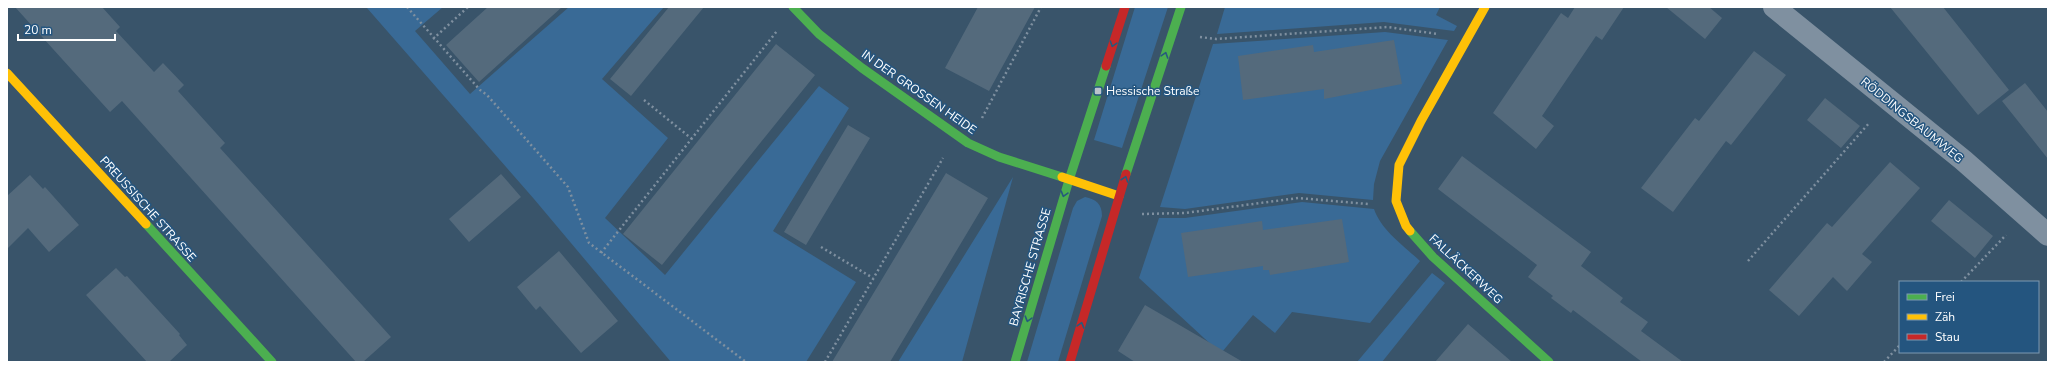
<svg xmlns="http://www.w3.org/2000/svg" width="2055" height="369" viewBox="0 0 2055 369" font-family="'Nunito Sans',sans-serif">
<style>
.green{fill:#396a96}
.building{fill:#546a7c}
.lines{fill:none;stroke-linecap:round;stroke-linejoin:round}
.path{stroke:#7f90a0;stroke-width:2.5;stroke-dasharray:2 3;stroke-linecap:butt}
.street{stroke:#7f90a0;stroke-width:22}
.fast{stroke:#4caf50;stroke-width:9}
.slow{stroke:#ffc107;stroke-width:9}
.jam{stroke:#c62828;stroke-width:9}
.oneway{stroke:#265a7d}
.poi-dot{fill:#bac3cb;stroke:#24557f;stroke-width:1.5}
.labels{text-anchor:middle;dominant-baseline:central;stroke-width:3;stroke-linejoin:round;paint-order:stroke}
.poi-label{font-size:12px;fill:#fff;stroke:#24557f;text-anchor:start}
.street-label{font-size:12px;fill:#fff;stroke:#24557f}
</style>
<rect width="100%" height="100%" fill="#39546a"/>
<path class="green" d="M443 7 415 31 470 94 569 7H664L602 79 668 138 605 218 665 275 819 86 849 108 773 231 856 282 806 362H671L534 199 367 8Z
M1135 7H1168L1122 148 1094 140Z
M1225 7H1440L1436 15 1457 26 1454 31 1384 22 1217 34Z
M1385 32 1448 40 1380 161 1374 184 1373 200 1299 193 1185 209 1160 207 1213 44Z
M1013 177 962 362H898Z
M1085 197C1096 199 1102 204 1102 216L1058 362H1027L1073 208 1077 201Z
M1302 202 1374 209C1381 230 1404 246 1420 261L1370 323 1292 312 1275 333 1253 315 1222 352 1230 362 1139 278 1159 218H1185Z
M1432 273 1445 283 1382 362H1357Z"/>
<path class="building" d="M15 7H102L120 27 116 31 154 72 163 63 184 85 178 91 225 143 220 148 391 337 363 362H356L122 101 110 112Z
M488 7H562L479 82 446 45Z
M669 7H704L631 96 610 79Z
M978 7H1035L989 91 945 68Z
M1575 7H1624L1602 40 1596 36 1542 116 1554 126 1536 149 1493 113 1561 13 1568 18Z
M1666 7H1709L1722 18 1705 39Z
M1890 7H1943L2009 90 1978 115Z
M1394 40 1402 84 1324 99V89L1243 100 1238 56 1313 45 1314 52Z
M776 44 815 75 662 265 623 234Z
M1754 51 1786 75 1731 145 1726 141 1673 212 1641 188 1695 118 1699 121Z
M2025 83 2048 112V159L2002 101Z
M1825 98 1860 126 1841 148 1807 120Z
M848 125 870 138 806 245 784 232Z
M1462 156 1591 252 1581 266 1623 298 1620 302 1648 322 1641 331 1683 362H1642L1573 310 1571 313 1551 298 1553 296 1528 277 1537 265 1438 189Z
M1890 162 1920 188 1862 254 1872 262 1847 291 1833 277 1799 316 1769 290 1827 223 1832 227Z
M946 173 988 198 890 362H832Z
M501 174 521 197 469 242 449 219Z
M30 175 43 189 45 187 79 225 49 252 28 228 7 249V196Z
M1949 200 1993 236 1975 258 1931 221Z
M1342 219 1349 262 1270 275 1269 270H1263V266L1188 277 1181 233 1262 221 1263 230Z
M559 251 618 321 581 353 540 306 536 310 517 287Z
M116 268 125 277 127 276 180 334 179 335 187 345 169 362H147L86 295Z
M1145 305 1243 362H1135L1118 351Z
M1468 324 1512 362H1435Z"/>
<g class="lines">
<path class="path" d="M407 7 480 90 487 95 568 187 589 243 746 362
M1200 37 1216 39 1387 27 1438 34
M433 39 468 7
M644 100 692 139
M982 118 1041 7
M1142 214 1185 213 1298 198 1368 204
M821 247 873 278
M601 253 777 31
M1748 261 1870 122
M1961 282 2006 235
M825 362 943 158
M1884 362 1900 345"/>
<path class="street" d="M1774 7 1963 160 2048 235"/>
<path class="fast" d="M793 7 819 34 862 68 968 143 999 157 1062 177
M1126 174 1181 7
M146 224 272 362
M1410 231 1433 257 1549 362
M1015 362 1069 180 1106 66"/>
<path class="slow" d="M7 73 146 224
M1062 177 1119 196
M1410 231 1406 226 1396 201 1399 165 1421 121 1485 7"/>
<path class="jam" d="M1106 66 1125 7
M1070 362 1126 174"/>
</g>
<defs><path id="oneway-chevron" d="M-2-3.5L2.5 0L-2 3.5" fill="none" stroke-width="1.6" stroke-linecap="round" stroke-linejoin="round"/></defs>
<g class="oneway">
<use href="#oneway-chevron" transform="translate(1113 44) rotate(108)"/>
<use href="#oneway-chevron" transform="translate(1165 55) rotate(-72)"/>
<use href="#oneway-chevron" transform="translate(1125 179) rotate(-71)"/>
<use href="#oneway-chevron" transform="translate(1064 194) rotate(106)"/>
<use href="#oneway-chevron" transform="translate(1028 319) rotate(106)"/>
<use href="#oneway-chevron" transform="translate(1081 325) rotate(-74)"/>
</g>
<rect class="poi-dot" x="1094" y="87" width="8" height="8" rx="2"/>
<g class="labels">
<g class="poi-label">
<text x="1106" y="91">Hessische Straße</text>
</g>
<g class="street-label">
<text transform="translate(919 92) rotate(35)">IN DER GROSSEN HEIDE</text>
<text transform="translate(1912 120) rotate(39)">RÖDDINGSBAUMWEG</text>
<text transform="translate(148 209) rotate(48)">PREUSSISCHE STRASSE</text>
<text transform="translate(1030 267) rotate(-74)">BAYRISCHE STRASSE</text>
<text transform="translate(1466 269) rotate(43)">FALLÄCKERWEG</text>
</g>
</g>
<rect width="2055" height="369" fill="none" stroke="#ffffff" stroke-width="16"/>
<rect x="1899" y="281" width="140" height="72" fill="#24557f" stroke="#7c99b2"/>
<rect x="1907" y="294" width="20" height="6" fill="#4caf50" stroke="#7c99b2"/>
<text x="1935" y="301" font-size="12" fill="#ffffff">Frei</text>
<rect x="1907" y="314" width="20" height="6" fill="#ffc107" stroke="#7c99b2"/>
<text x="1935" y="321" font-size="12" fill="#ffffff">Zäh</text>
<rect x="1907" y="334" width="20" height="6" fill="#c62828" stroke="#7c99b2"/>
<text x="1935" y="341" font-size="12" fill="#ffffff">Stau</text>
<path d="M18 34v6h97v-6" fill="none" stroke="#ffffff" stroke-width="2"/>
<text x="24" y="34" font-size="12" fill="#ffffff" stroke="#24557f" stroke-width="3" paint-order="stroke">20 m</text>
</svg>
